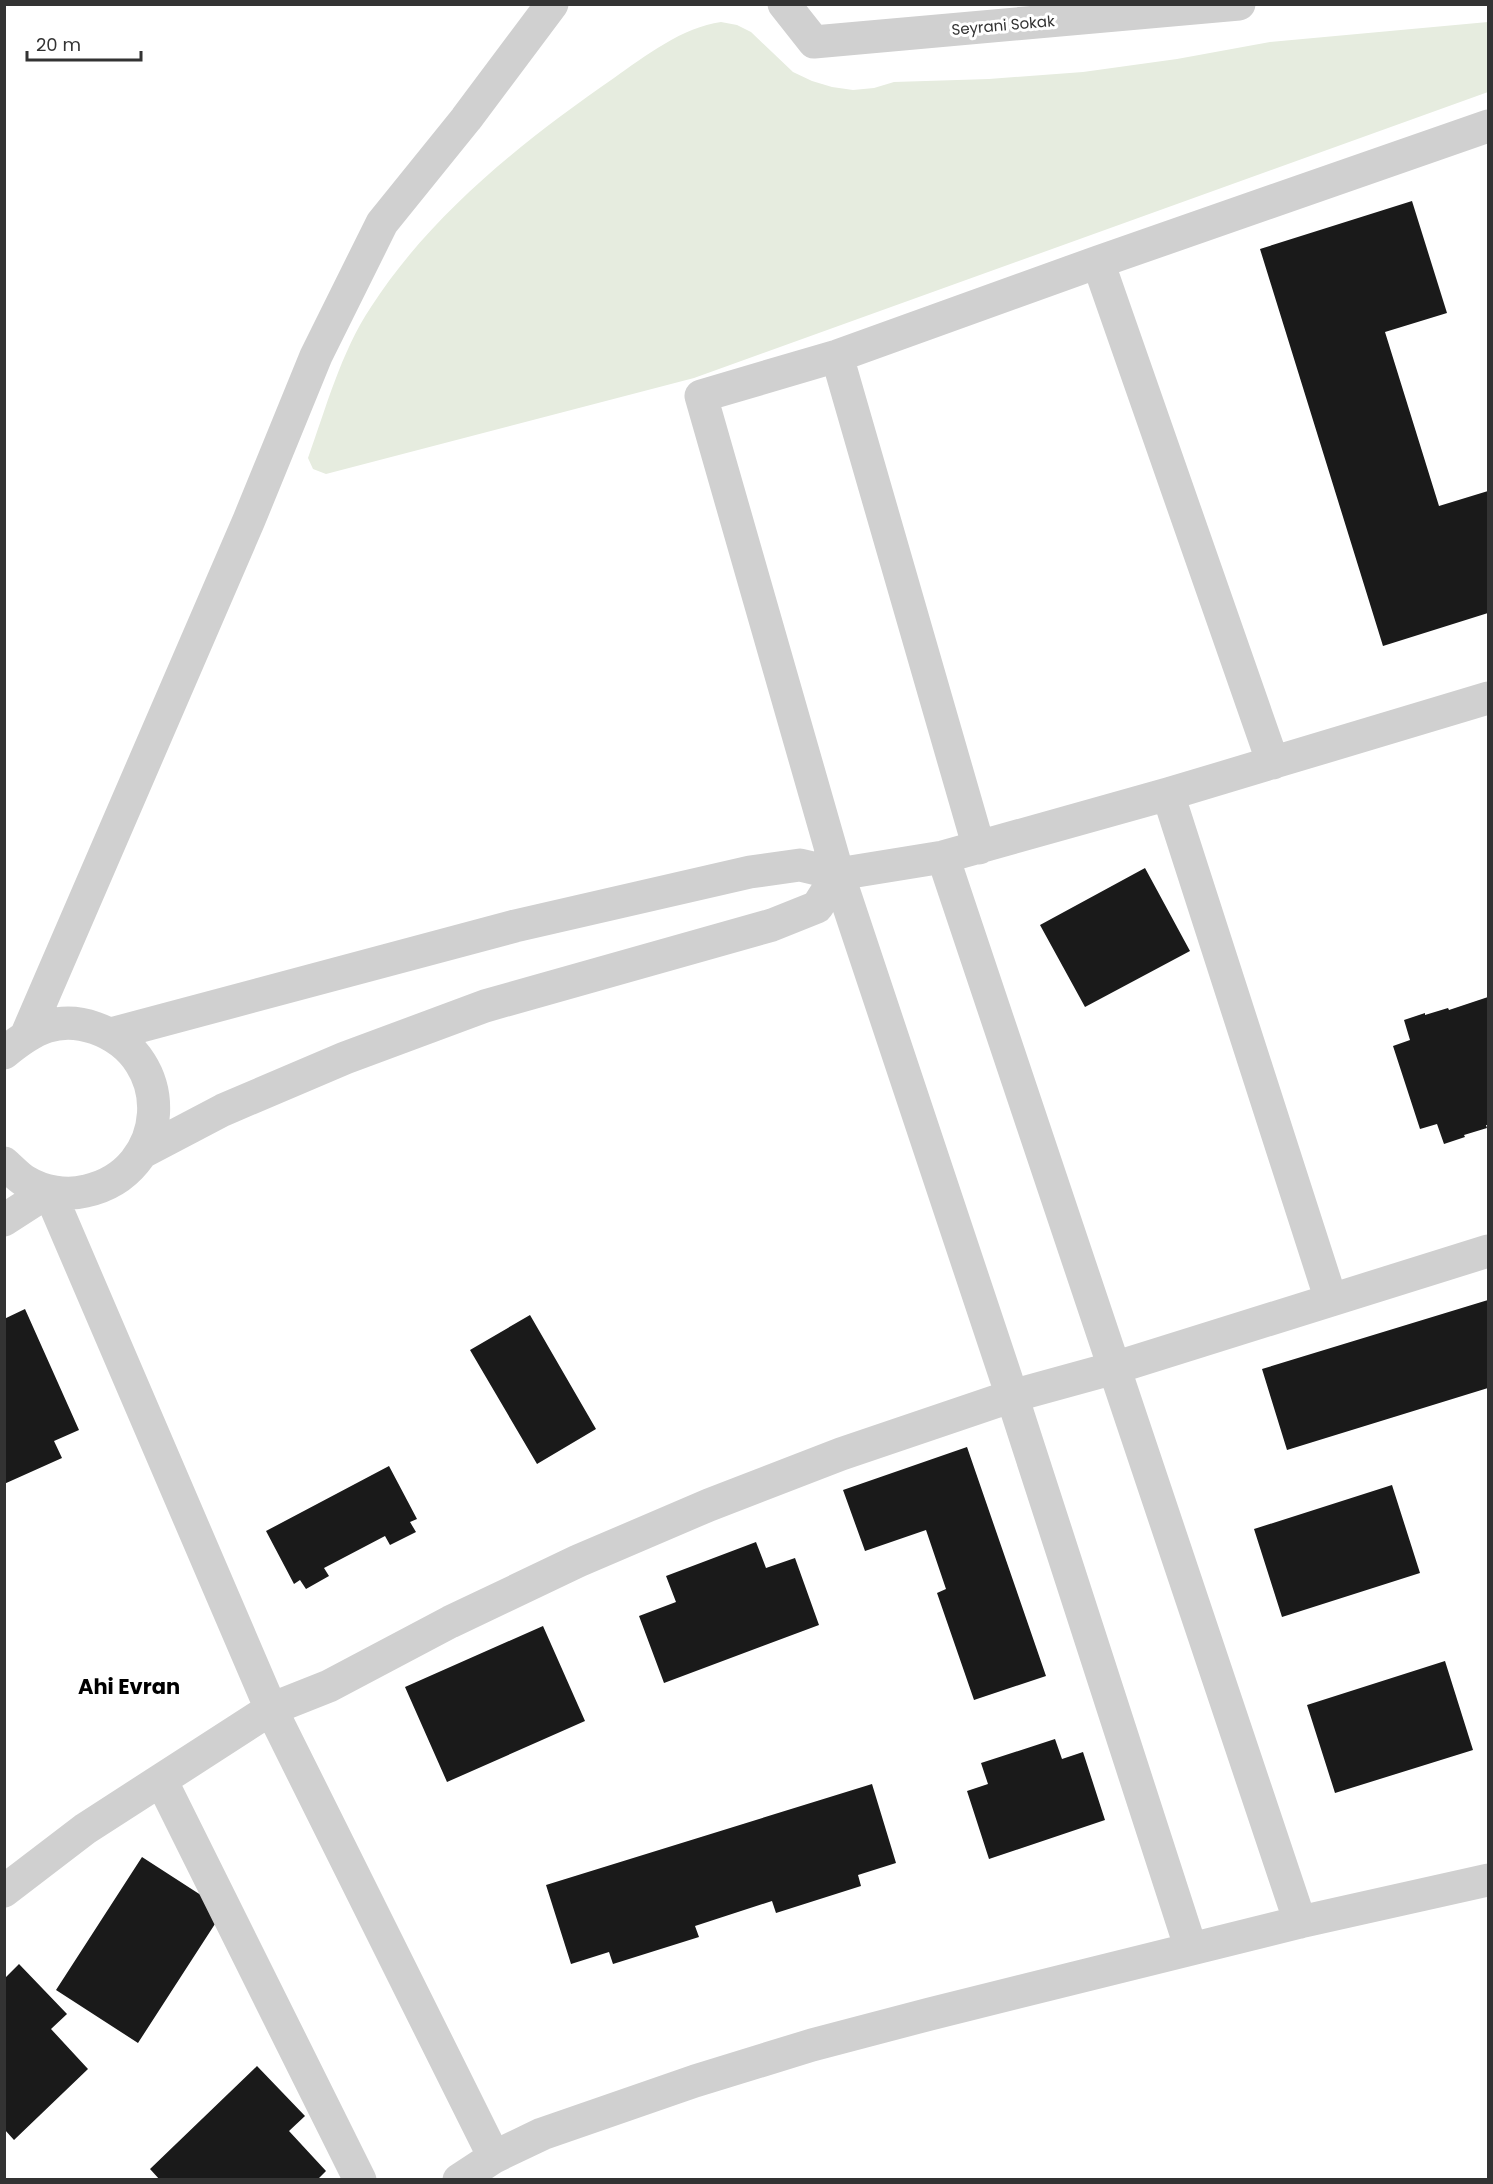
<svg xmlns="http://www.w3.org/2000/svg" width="1493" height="2184" viewBox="0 0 1493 2184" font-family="Poppins,sans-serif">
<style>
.green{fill:#e6ecdf}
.building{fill:#1a1a1a}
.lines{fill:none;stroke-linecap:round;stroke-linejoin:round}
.street{stroke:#d0d0d0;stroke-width:33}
.labels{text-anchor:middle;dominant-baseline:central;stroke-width:6;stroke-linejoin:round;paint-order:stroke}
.street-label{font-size:15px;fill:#333;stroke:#fff}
.district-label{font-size:21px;font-weight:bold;fill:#000;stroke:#fff}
</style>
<rect width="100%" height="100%" fill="#fff"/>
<path class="green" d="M721 22 737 25 751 32 793 72 812 81 832 87 853 90 874 88 894 82 989 79 1083 72 1177 59 1270 42 1488 22V92L694 378 326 474 313 469 308 458C326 408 341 352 371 307 430 215 524 140 614 78 645 56 683 27 721 22Z"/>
<path class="building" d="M1412 201 1447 313 1385 332 1439 506 1488 491V613L1383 646 1260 249Z
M1145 868 1190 951 1085 1007 1040 925Z
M1488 997V1125H1486L1487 1128 1464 1135 1465 1137 1444 1144 1437 1124 1420 1129 1393 1046 1410 1040 1404 1020 1425 1013V1015L1448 1008 1449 1010Z
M1488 1300V1388L1287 1450 1262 1369Z
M25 1309 79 1430 54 1441 62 1458 4 1484V1319Z
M530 1315 596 1429 537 1464 470 1350Z
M967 1447 1046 1676 974 1700 937 1593 946 1589 926 1530 865 1551 843 1490Z
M389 1466 417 1519 410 1522 416 1532 390 1545 385 1536 324 1568 329 1576 306 1589 300 1580 294 1584 266 1531Z
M1392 1485 1420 1573 1282 1617 1254 1529Z
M756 1542 766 1568 795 1558 819 1625 664 1683 639 1616 676 1602 666 1576Z
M543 1626 585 1721 447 1782 405 1687Z
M1445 1661 1473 1750 1335 1793 1307 1705Z
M1055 1739 1062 1759 1083 1752 1105 1820 989 1859 967 1791 988 1784 981 1763Z
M872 1784 896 1863 858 1875 861 1886 776 1913 772 1901 695 1926 699 1937 613 1964 609 1952 571 1964 546 1885Z
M142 1857 224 1910 138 2043 56 1990Z
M19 1964 67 2014 51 2029 88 2069 14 2140 5 2130V1978Z
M257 2066 305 2116 289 2131 326 2171 317 2180H160L150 2169Z"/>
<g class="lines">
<path class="street" d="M784 4 814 42 1239 4
M1098 262 1273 763
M837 356 979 848
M1168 794 1331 1300
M943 857 1300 1922
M27 1034 249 520 316 356 382 223 466 119 552 4
M111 1034 515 926 750 872 800 865 838 874 943 857 1168 794 1488 698
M4 1053C33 1029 58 1015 95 1028 178 1057 171 1172 86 1191 66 1196 43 1192 25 1181 18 1177 11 1169 4 1163
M143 1152 223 1110 345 1058 485 1006 772 925 817 907 838 874
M4 1220 49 1191 271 1709 494 2157
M161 1780 360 2180
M4 1891 85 1829 271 1709 329 1686 450 1622 578 1561 709 1505 841 1454 1012 1396 1114 1368 1488 1251
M1191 1949 1012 1396 838 874 701 396 837 356 1098 262 1488 126
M459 2180 494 2157 542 2134 695 2081 812 2045 930 2014 1300 1922 1488 1880"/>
</g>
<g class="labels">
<g class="street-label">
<text transform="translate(1003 25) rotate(-5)">Seyrani Sokak</text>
</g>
<g class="district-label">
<text x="129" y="1686">Ahi Evran</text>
</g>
</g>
<rect width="1493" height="2184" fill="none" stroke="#333333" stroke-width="12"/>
<path d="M27 51v9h114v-9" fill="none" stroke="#333333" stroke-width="3"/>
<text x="36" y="51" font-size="18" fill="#333333" stroke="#ffffff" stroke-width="4.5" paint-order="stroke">20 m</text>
</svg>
